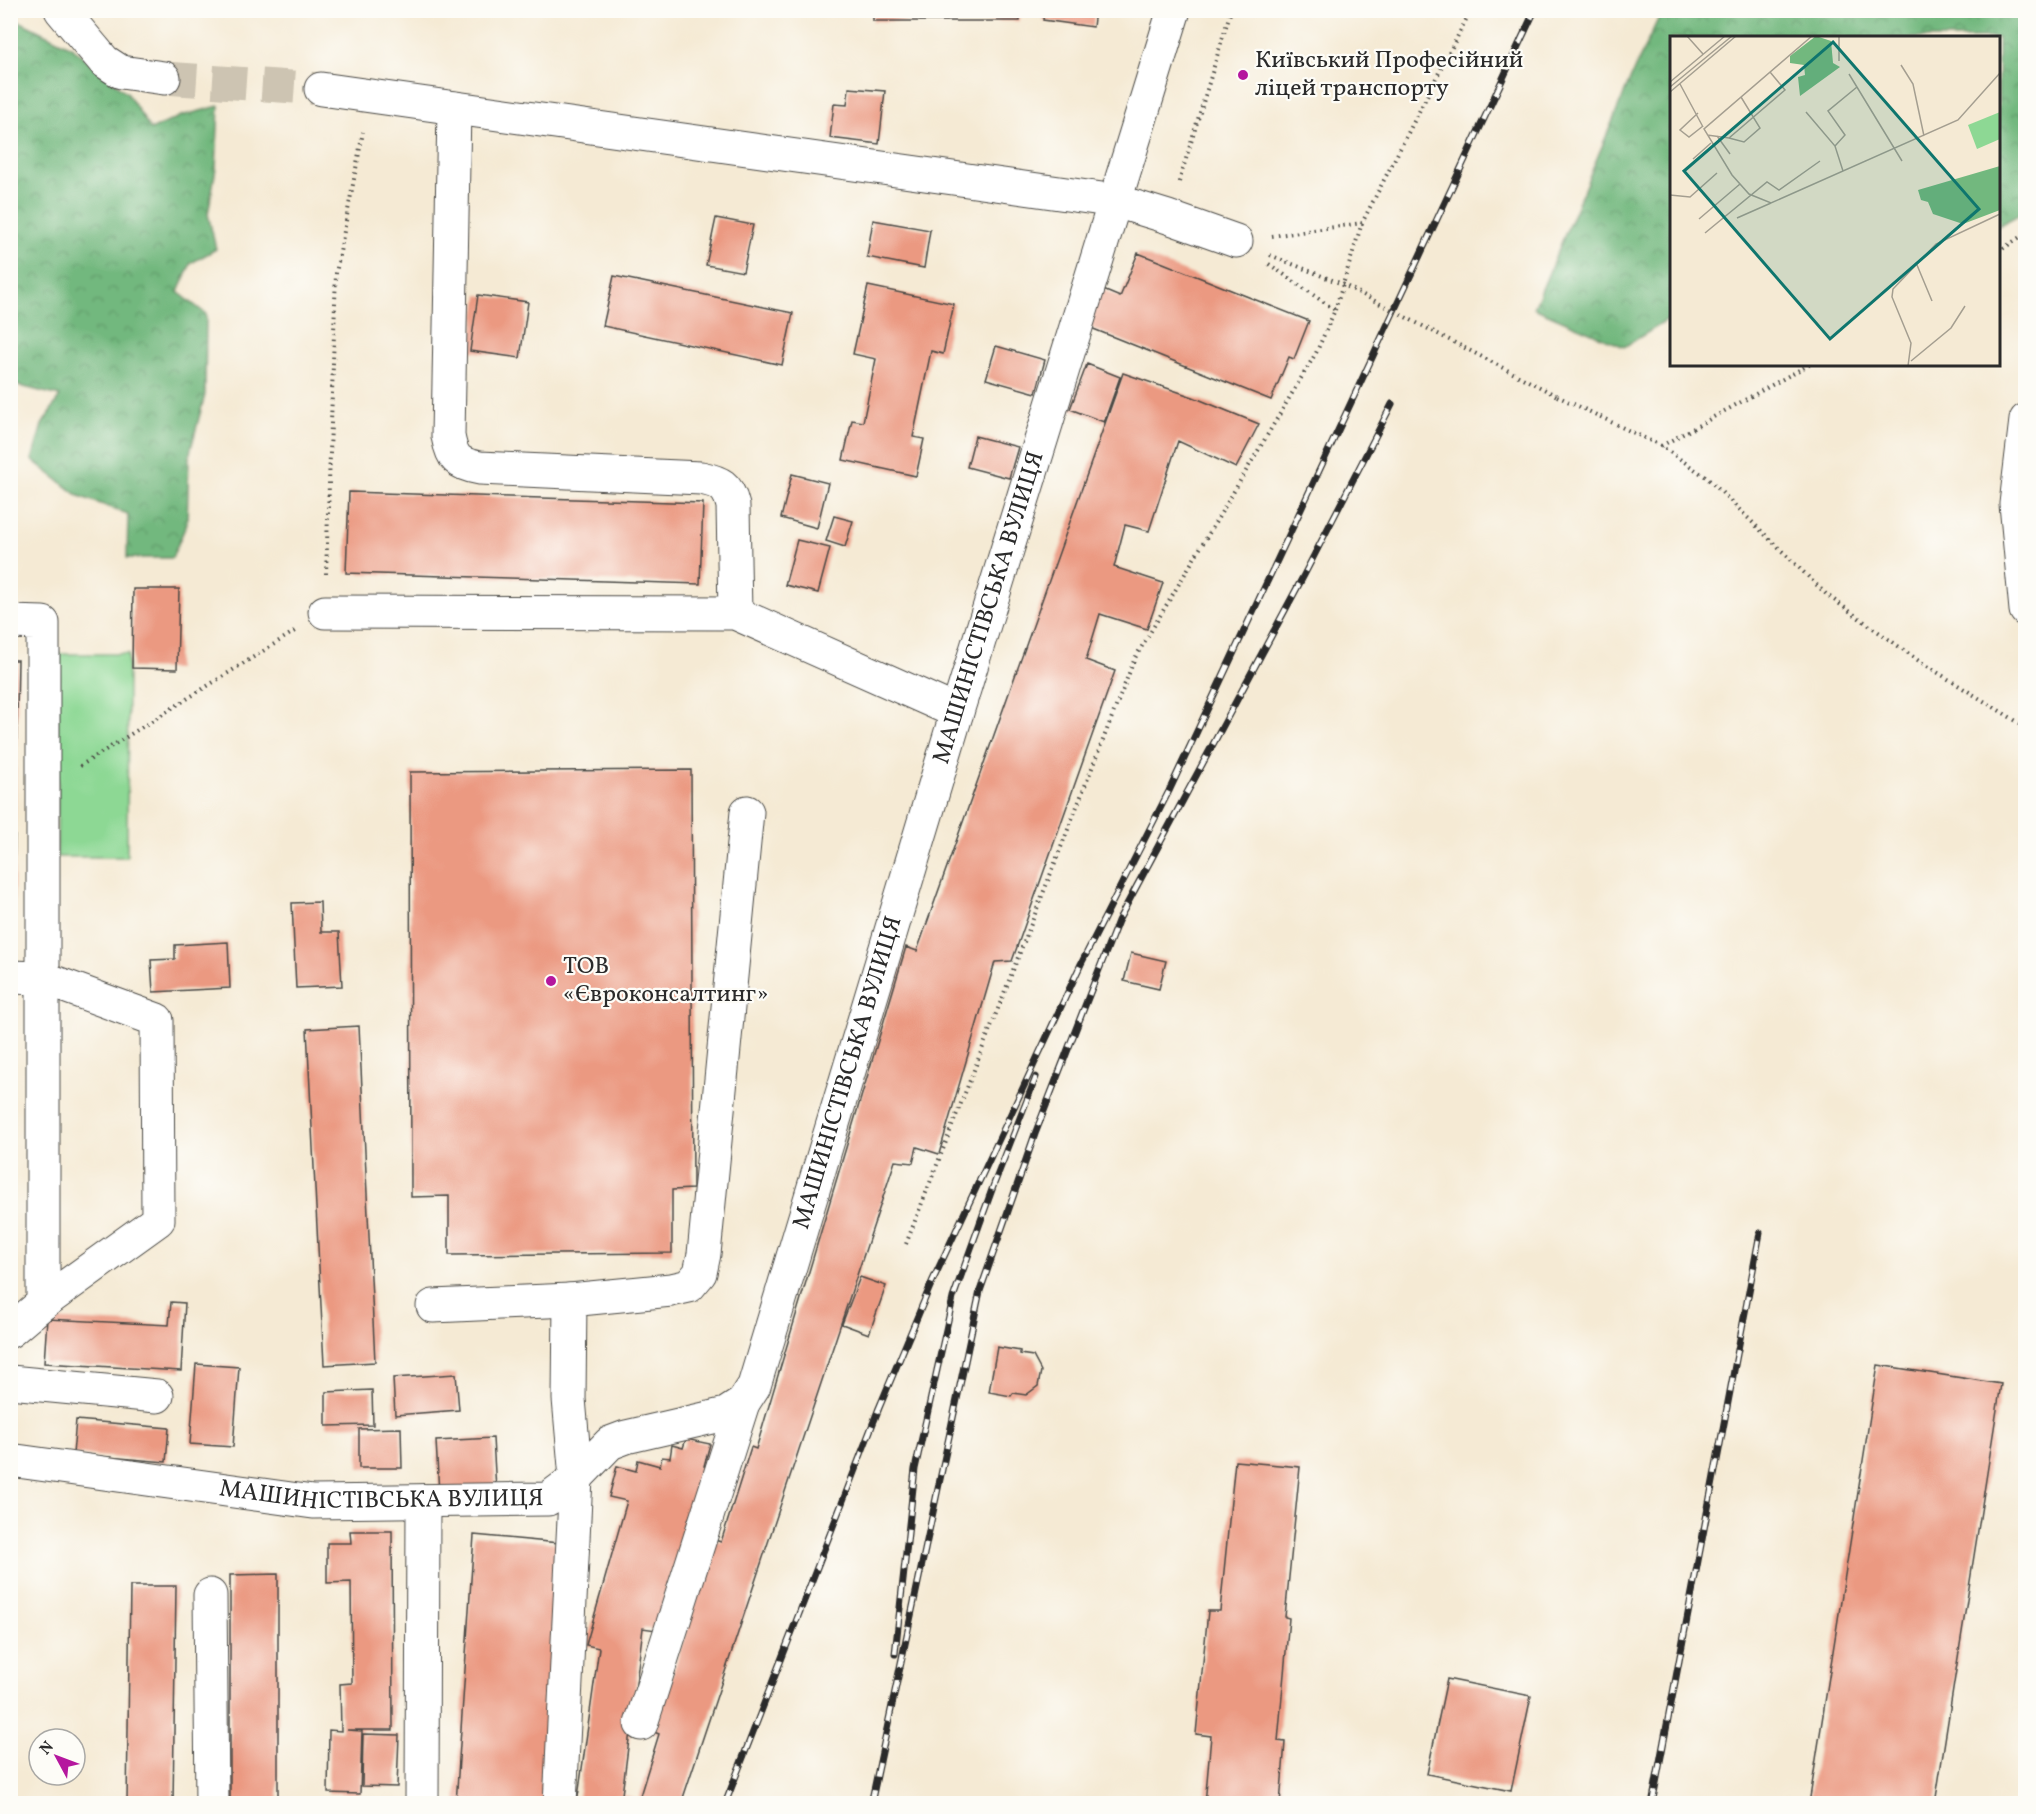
<svg xmlns="http://www.w3.org/2000/svg" width="2036" height="1814" viewBox="0 0 2036 1814" font-family="Vollkorn,serif">
<style>
.green{fill:#8dd894;stroke:#5c8260;stroke-width:1.5}
.forest{fill:url(#forest-crowns);stroke:#4e7254;stroke-width:1.5}
.building{fill:#eb9981}
.lines{fill:none;stroke-linecap:round;stroke-linejoin:round}
.minor-tunnel{stroke:#cdc4b2;stroke-width:33;stroke-dasharray:33 16;stroke-linecap:butt}
.minor-casing{stroke:#494844;stroke-width:35}
.path{stroke:#494844;stroke-width:4;stroke-dasharray:1.5 4.5;stroke-linecap:butt}
.minor{stroke:#fff;stroke-width:33}
.rail-casing{stroke:#2b2b2b;stroke-width:7}
.rail{stroke:#fdfcf7;stroke-width:4.5;stroke-dasharray:14;stroke-linecap:butt}
.path-bridge{stroke:#494844;stroke-width:4;stroke-dasharray:1.5 4.5;stroke-linecap:butt}
.poi-dot{fill:#b5179e;stroke:#fdfcf7;stroke-width:2}
.labels{text-anchor:middle;dominant-baseline:central;stroke-width:4.5;stroke-linejoin:round;paint-order:stroke}
.poi-label{font-size:24px;fill:#2b2b2b;stroke:#fdfcf7;text-anchor:start}
.street-label{font-size:24px;fill:#2b2b2b;stroke:#fdfcf7}
.inset-road{fill:none;stroke:#a49e90;stroke-width:1.5}
.view{fill:#0f766e;fill-opacity:0.15;stroke:#0f766e;stroke-width:3}
.inset-edge{fill:none;stroke:#2b2b2b;stroke-width:3}
</style>
<defs>
<pattern id="forest-crowns" width="20" height="18" patternUnits="userSpaceOnUse" patternTransform="scale(1.5)"><rect width="20" height="18" fill="#72b87e"/><path d="M2 6a3 3 0 1 1 6 0M12 15a3 3 0 1 1 6 0" fill="none" stroke="#5e9667"/></pattern>
</defs>
<rect width="100%" height="100%" fill="#fdfcf7"/>
<filter id="ink" filterUnits="userSpaceOnUse"><feTurbulence type="fractalNoise" baseFrequency=".0167" numOctaves="2"/><feDisplacementMap in="SourceGraphic" scale="12" xChannelSelector="R" yChannelSelector="G"/><feConvolveMatrix kernelMatrix="1 2 1 2 8 2 1 2 1" color-interpolation-filters="sRGB"/></filter>
<filter id="wash" filterUnits="userSpaceOnUse"><feTurbulence type="fractalNoise" baseFrequency=".008" numOctaves="4" result="noise"/><feDisplacementMap in="SourceGraphic" scale="24" xChannelSelector="R" yChannelSelector="G"/><feGaussianBlur stdDeviation="1.35" result="paint"/><feColorMatrix in="noise" values="0 0 0 0 0 0 0 0 0 0 0 0 0 0 0 0 0 1.4 0 .05"/><feComposite in="paint" operator="in"/></filter>
<g filter="url(#wash)">
<rect width="100%" height="100%" fill="#f5ead4"/>
<path class="green" d="M59 654H128L127 857H57Z"/>
<path class="forest" d="M1662 11H2025V211L1999 226 1998 38H1672L1671 318 1624 347 1534 308 1634 70Z
M10 19 19 21 71 47 127 93 151 130 181 116 219 106 216 168 208 214 216 249 191 263 178 292 206 314 205 395 189 456 187 523 172 558H127L128 514 79 496 32 460 42 425 60 396 12 384 11 381Z"/>
<g id="blocks">
<path class="building" d="M873 10H1020V21H873Z
M1044 10H1095L1093 27 1043 20Z
M849 88 885 91 879 144 830 138 834 104 847 105Z
M716 218 753 225 743 272 706 265Z
M873 220 930 230 924 268 867 257Z
M1138 253 1309 321 1294 359 1289 357 1271 400 1086 326 1101 289 1120 297Z
M614 276 793 313 782 365 603 326Z
M868 286 954 304 943 354 931 351 913 437 924 439 916 476 843 460 852 420 863 422 876 359 853 354Z
M478 295 528 302 520 358 470 351Z
M996 346 1045 360 1036 393 986 379Z
M1087 364 1120 377 1104 422 1070 409Z
M1123 373 1193 397 1259 424 1236 468 1178 441 1149 531 1125 525 1114 567 1163 583 1147 629 1100 614 1086 660 1115 671 1012 961 995 962 939 1154 917 1147 913 1163 895 1161 681 1804H577L599 1648 586 1645 627 1501 609 1497 617 1466 636 1471 638 1460 660 1466 662 1457 670 1458 672 1445 683 1448 686 1439 710 1444 704 1466 708 1467 697 1517 690 1515 656 1630 643 1628 622 1795 639 1799 659 1734 654 1732 715 1540 721 1542 751 1447 756 1449 906 947 917 951Z
M975 436 1018 447 1009 478 967 467Z
M792 474 828 483 817 528 781 518Z
M349 492 703 503 700 584 346 573Z
M834 516 853 521 845 547 826 541Z
M797 540 830 548 818 593 785 585Z
M133 589H179L177 669 132 668Z
M10 660H18L13 933H10Z
M691 770 693 1189 672 1190V1253L449 1255V1196L411 1197 410 772Z
M320 902 321 932H339L342 986 296 988 292 903Z
M228 942 230 988 153 992 151 960 175 959V945Z
M1131 953 1166 961 1159 989 1124 981Z
M359 1026 375 1362 324 1365 307 1029Z
M860 1277 886 1286 869 1334 842 1324Z
M171 1302 185 1303 181 1371 44 1363 47 1319 169 1325Z
M997 1347 1020 1351V1354L1033 1356 1041 1371 1038 1386 1026 1395 1013 1393 1011 1396 989 1392Z
M196 1364 239 1367 233 1447 190 1444Z
M1878 1365 2001 1384 1935 1804H1809Z
M456 1374 459 1410 395 1415 393 1378Z
M372 1390 373 1425 326 1426V1392Z
M76 1420 169 1428 166 1462 73 1454Z
M401 1428 402 1468H359V1429Z
M493 1438 496 1490 439 1493 436 1441Z
M1235 1461 1300 1467 1285 1617 1289 1618 1278 1741 1285 1742 1280 1804H1205L1211 1736 1196 1734 1208 1611H1220Z
M350 1531H392L393 1730H347L362 1731 360 1794 328 1793 329 1730 341 1731 340 1684 352 1683 351 1582 327 1583V1543H351Z
M474 1535 559 1543 551 1804H456Z
M278 1574V1804H230V1575Z
M130 1586H176L173 1804 127 1803Z
M1447 1679 1531 1696 1511 1791 1427 1774Z
M363 1734 399 1735 397 1787 362 1786Z"/>
</g>
</g>
<g filter="url(#ink)">
<use href="#blocks" fill-opacity="0" stroke="#494844" stroke-width="1.5"/>
<g class="lines">
<path class="minor-tunnel" d="M164 78 321 89"/>
<defs>
<g id="minor">
<path d="M61 10 104 61 121 72 164 78"/>
<path d="M321 89 1116 201 1168 217 1236 241"/>
<path d="M454 108 448 436C452 458 457 464 480 468L701 478C720 482 728 485 733 506L735 613"/>
<path d="M2026 420 2016 504 2026 610"/>
<path d="M325 612 735 613 957 712"/>
<path d="M10 622 43 623V1303L10 1331"/>
<path d="M10 977 43 978 157 1020 158 1220 43 1303"/>
<path d="M433 1306 570 1300"/>
<path d="M10 1382 157 1396"/>
<path id="s1" d="M10 1460 313 1502 548 1499 576 1478 610 1443 626 1437 726 1414 743 1403 754 1386 957 712 1174 10"/>
<path d="M210 1595 212 1804"/>
<path d="M641 1724 743 1403"/>
<path d="M422 1804 423 1501"/>
<path d="M560 1804 576 1478 569 1399 570 1300 671 1290 689 1286 700 1273 704 1254 747 812"/>
</g>
</defs>
<use href="#minor" class="minor-casing"/>
<path class="path" d="M1179 182 1231 10
M1272 236 1362 223 1471 10
M1998 252 2026 233
M1270 255 1342 284
M1335 310 1362 223
M1557 396 1661 446 1706 477 1827 595 1919 661 2026 727
M1661 446 1810 364
M326 574 336 273 363 132
M80 766 295 631
M906 1244 1135 658 1316 353 1335 310 1266 262"/>
<use href="#minor" class="minor"/>
<defs>
<path id="rail" d="M895 1654 915 1469 953 1298 994 1184 1036 1077
M725 1804 879 1408 932 1282 1081 964 1169 791 1535 10
M871 1804 980 1291 1035 1134 1118 921 1304 575 1392 404
M1652 1804 1760 1233"/>
</defs>
<use href="#rail" class="rail-casing"/>
<use href="#rail" class="rail"/>
<path class="path-bridge" d="M1342 284 1557 396"/>
</g>
</g>
<g class="poi-dot">
<circle cx="1243" cy="75" r="6"/>
<circle cx="551" cy="981" r="6"/>
</g>
<g class="labels">
<g class="poi-label">
<text x="1255" y="61">Київський Професійний<tspan x="1255" dy="28">ліцей транспорту</tspan></text>
<text x="563" y="967">ТОВ<tspan x="563" dy="28">«Євроконсалтинг»</tspan></text>
</g>
<g class="street-label">
<text stroke="none"><textPath href="#s1" startOffset="1598">МАШИНІСТІВСЬКА ВУЛИЦЯ</textPath></text>
<text stroke="none"><textPath href="#s1" startOffset="1112">МАШИНІСТІВСЬКА ВУЛИЦЯ</textPath></text>
<text stroke="none"><textPath href="#s1" startOffset="374">МАШИНІСТІВСЬКА ВУЛИЦЯ</textPath></text>
</g>
</g>
<g transform="translate(1670 36)">
<rect width="330" height="330" fill="#f5ead4"/>
<path d="M330 76V103L307 113 298 89Z" fill="#8dd894"/>
<path d="M146 0 161 5 163 27 170 31 130 60 128 41 135 39 134 29 120 27V20ZM330 130V174L293 188 263 178 258 166 251 164 248 154Z" fill="#72b87e"/>
<path class="inset-road" d="M17 0 33 18M142 0 34 93 62 139 79 158 101 167 288 84 330 37M169 0V25M231 29 243 48 254 100M179 38 232 125M0 46 55 0M10 48 33 91M0 51 62 0M0 56 66 0M136 76 165 110 173 135M28 77 10 94 19 101 33 90M37 99 59 102 115 54 100 36M47 100 60 118M59 102 74 106 90 92 71 61M165 110 175 99 158 75 187 51M23 123 41 107M0 159 20 161 47 137M67 182 101 167M29 183 70 148M35 197 97 146 109 154 150 125M247 229 262 265M241 325 281 292 295 270M238 330 241 307 222 261 223 253 266 208 330 178"/>
<path class="view" d="M163 6 309 173 160 303 14 135Z"/>
<rect width="330" height="330" class="inset-edge"/>
</g>
<rect width="2036" height="1814" fill="none" stroke="#fdfcf7" stroke-width="36"/>
<g transform="translate(57 1757) rotate(311)"><circle r="28" fill="#fdfcf7" stroke="#a9a8a5" stroke-width="1.5"/>
<path d="M0-4.5L10 22L0 15L-10 22Z" fill="#b5179e"/>
<text y="-9" font-size="16" font-weight="bold" text-anchor="middle" fill="#2b2b2b">N</text>
</g>
</svg>
